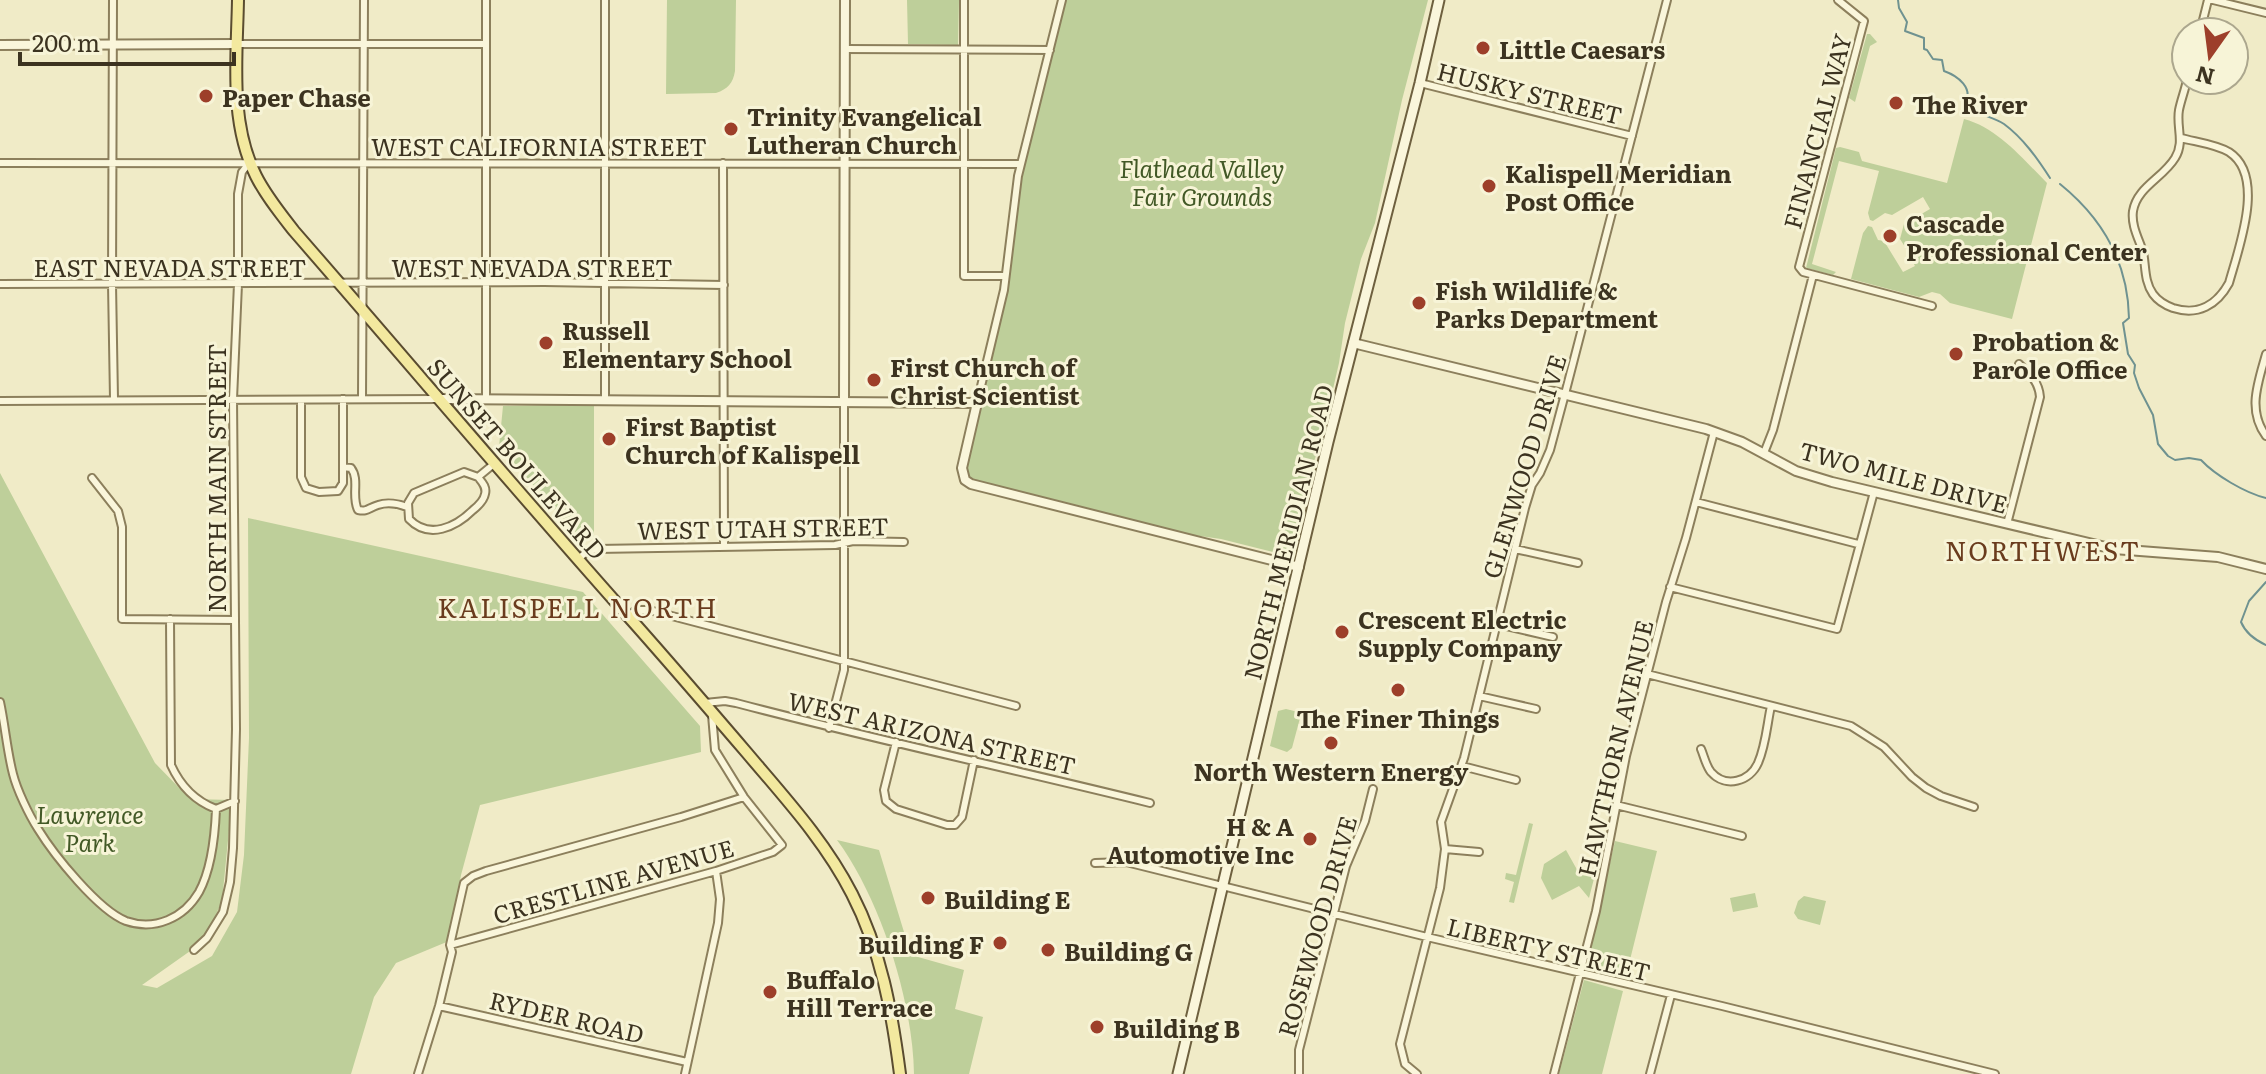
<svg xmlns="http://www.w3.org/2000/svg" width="2266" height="1074" viewBox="0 0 2266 1074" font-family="Literata,serif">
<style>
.green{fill:#becf9a}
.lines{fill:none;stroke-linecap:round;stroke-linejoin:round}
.stream{stroke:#6f9290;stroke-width:2}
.minor-casing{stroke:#8c7f5c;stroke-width:10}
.tertiary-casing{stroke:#8c7f5c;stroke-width:12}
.secondary-casing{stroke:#6e603f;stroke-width:13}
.primary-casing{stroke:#5a4c30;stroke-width:14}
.minor{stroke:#faf6db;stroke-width:6}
.tertiary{stroke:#faf6db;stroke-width:8}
.secondary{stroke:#faf6db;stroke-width:9}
.primary{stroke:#f3e99f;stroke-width:10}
.poi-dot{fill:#9d3f2a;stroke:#f7f4d7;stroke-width:3}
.labels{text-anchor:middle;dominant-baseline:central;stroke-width:6;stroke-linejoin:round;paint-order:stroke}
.poi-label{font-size:24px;font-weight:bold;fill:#3c3320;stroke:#f7f4d7;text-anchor:start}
.street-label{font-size:24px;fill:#3c3320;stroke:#f7f4d7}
.park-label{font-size:24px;font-style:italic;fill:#425926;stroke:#f7f4d7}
.neighbourhood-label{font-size:26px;letter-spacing:2px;fill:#6a3c1e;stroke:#f7f4d7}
</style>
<rect width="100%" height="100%" fill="#f0ebc7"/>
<path class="green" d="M667 0H736L735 71C733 83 728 89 716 93L666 94Z
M907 0H959L958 45 908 44Z
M1066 0H1428L1402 100 1375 223 1361 259 1345 323 1339 363 1320 445 1307 480 1292 544 1286 552 1281 554 1221 539 1186 534 978 484 970 481 965 472 1007 291 1016 208 1021 177Z
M1867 34H1870L1877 42 1870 46 1855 102 1849 98Z
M1964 119C1998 128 2023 159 2047 183L2012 319 1950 303 1940 294 1932 292 1919 297 1851 279 1863 233 1868 226 1872 227 1878 240 1884 241 1903 272 1915 266 1908 253 1911 251 1909 249 1907 250 1900 239 1904 224 1914 218 1916 221 1919 219 1918 216 1930 209 1923 197 1892 215 1885 213 1873 221 1870 220 1868 213 1879 171 1839 161 1812 264 1836 272 1833 275 1806 268 1836 148 1840 147 1859 152 1862 161 1947 183Z
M594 404V538L587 541 581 539 499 447 503 406Z
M0 473 155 763 190 799 232 800 222 901 210 928 193 949 142 985 157 988 212 956 237 912 244 855 249 738 248 518 583 592 700 726 701 752 480 805 461 875 449 941 396 963 374 997 351 1074H0Z
M1286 709 1298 712 1300 718 1292 748 1287 752 1270 746 1278 711Z
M1529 823 1533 824 1514 903 1509 902 1514 882 1505 879 1506 873 1516 875Z
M837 840 879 850 911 955 964 970 955 1009 983 1017 969 1074H914C913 1001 880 898 837 840Z
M1615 841 1657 851 1627 972 1587 963Z
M1566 850 1580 875 1597 867 1589 898 1579 886 1552 900 1541 878 1544 864Z
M1755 893 1758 907 1733 912 1730 898Z
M1804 896 1826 901 1820 925 1798 919 1794 913 1798 901Z
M1584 980 1623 991 1602 1074H1559Z"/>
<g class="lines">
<path class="stream" d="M1898 0 1899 8 1907 22 1905 31 1924 38V49L1927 50 1933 59 1942 60 1944 71C1958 76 1974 88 1965 104 1973 114 1992 116 2004 124 2023 138 2037 158 2050 178
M2060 184C2102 218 2128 263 2129 318L2123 323 2128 354 2135 365 2134 373 2139 388 2153 415 2158 444 2168 456 2175 460 2189 458 2201 460C2215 475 2245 493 2266 498
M2266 582 2249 601 2241 622C2246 634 2255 640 2266 645"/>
<defs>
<path id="minor" d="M113 0 112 284 114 399
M486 0V399
M605 0V400
M964 0V276H1005
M1838 0 1864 21 1799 267 1803 272 1932 306
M2213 0 2266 13
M2200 32 2208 0
M237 44H486
M845 49 1050 50
M1420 83 1632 136
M2181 138C2196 142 2215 144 2229 152 2266 176 2239 247 2229 283 2217 305 2198 316 2173 308 2165 305 2158 301 2153 294 2144 281 2146 267 2143 252 2139 239 2131 226 2133 211 2137 187 2163 178 2175 158 2185 142 2176 127 2179 110 2181 100 2185 90 2187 80
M0 163 1020 164
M723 163 724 547
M0 284 544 282 724 285
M2266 354C2258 383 2247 410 2266 436
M362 399 364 0
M301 400V477L306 488 319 492 338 491 343 483V399
M0 401 439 399
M977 403 1004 290 1018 176 1062 0
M1764 453 1773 430 1813 275
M343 467 351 468C360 480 351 496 358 510 368 512 368 508 378 505 387 502 399 504 407 507
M478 477C482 482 487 487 485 494 484 500 478 506 473 510 456 527 429 540 409 519L408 503 414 493 464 472 478 477 495 463
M92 478 118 511 122 527V619L235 620
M1696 502 1858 544
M2007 524 2040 397C2039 382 2030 374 2019 364
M1515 549 1578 563
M578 559 588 551 597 549 835 545 853 541 904 542
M1670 587 1837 629 1874 492
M628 616 636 610H649L1016 706
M170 619 171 765C180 785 195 801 216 809L235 801
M1497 624 1553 637
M1647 674 1851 726 1884 747 1912 777 1926 788 1941 796 1974 807
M1479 696 1536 709
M0 702C5 725 7 751 13 774 17 790 29 815 38 829 54 855 98 910 126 921 155 931 184 918 199 892 212 868 215 835 216 809
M705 703 725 701 736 703C873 739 1012 769 1150 803
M829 728 844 670V402
M896 742 884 790 886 801 896 809 947 825H955L962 817 974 760
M1701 749C1704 756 1706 766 1711 772 1726 789 1750 781 1758 763 1766 745 1767 724 1771 706
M1462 766 1516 780
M1616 805 1742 836
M1445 849 1479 852
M1095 863 1126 862 1427 937 1722 1006 1995 1074
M450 945 716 871 773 852 782 845 744 797 715 750 712 715
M194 950 207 938 223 912 230 882 233 848 236 729 233 399 238 284V194L242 172 250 162
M439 1006 687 1062
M418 1074 439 1006 452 952 450 945 464 883 473 876 486 871 681 817 744 797
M685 1074 718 923 720 899 716 871
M1299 1074V1050L1346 866 1365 821 1373 789
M1417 1074 1405 1064 1400 1044 1440 888 1445 849 1441 822 1464 758 1525 508 1532 485 1540 473 1550 450 1565 394 1667 0
M1554 1074 1596 911 1626 756 1666 602 1686 538 1714 432
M1650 1074 1671 995"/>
<path id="tertiary" d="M0 45 237 44
M1353 343 1706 429 1742 442 1796 471 1832 482 2114 549 2218 557 2266 569
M439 399 977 403 962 468 965 480 971 484 1299 567
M844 402 845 0"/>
<path id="secondary" d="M1178 1074 1328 442 1420 83 1439 0"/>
<path id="primary" d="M238 0C237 58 229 122 256 176 266 196 280 213 294 231 403 356 510 483 620 607 663 655 705 704 747 753 785 798 825 841 852 894 881 950 892 1012 900 1074"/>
</defs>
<use href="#minor" class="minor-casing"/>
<use href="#tertiary" class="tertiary-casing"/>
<use href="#secondary" class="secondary-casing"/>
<use href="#primary" class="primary-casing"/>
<use href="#minor" class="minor"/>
<use href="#tertiary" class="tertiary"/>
<use href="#secondary" class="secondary"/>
<use href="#primary" class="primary"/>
</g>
<g class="poi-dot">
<circle cx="1483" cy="48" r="8"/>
<circle cx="206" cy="96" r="8"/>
<circle cx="1896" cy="103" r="8"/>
<circle cx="731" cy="129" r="8"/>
<circle cx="1489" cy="186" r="8"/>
<circle cx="1890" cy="236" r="8"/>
<circle cx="1419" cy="303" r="8"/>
<circle cx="546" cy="343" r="8"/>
<circle cx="1956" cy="354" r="8"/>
<circle cx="874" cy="380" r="8"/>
<circle cx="609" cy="439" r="8"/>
<circle cx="1342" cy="632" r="8"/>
<circle cx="1398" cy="690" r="8"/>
<circle cx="1331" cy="743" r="8"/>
<circle cx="1310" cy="839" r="8"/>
<circle cx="928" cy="898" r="8"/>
<circle cx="1000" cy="943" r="8"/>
<circle cx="1048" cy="950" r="8"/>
<circle cx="770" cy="992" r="8"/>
<circle cx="1097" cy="1027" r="8"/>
</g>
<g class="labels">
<g class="poi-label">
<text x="1499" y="48">Little Caesars</text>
<text x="222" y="96">Paper Chase</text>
<text x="1912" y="103">The River</text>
<text x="747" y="115">Trinity Evangelical<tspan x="747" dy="28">Lutheran Church</tspan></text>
<text x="1505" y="172">Kalispell Meridian<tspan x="1505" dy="28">Post Office</tspan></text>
<text x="1906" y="222">Cascade<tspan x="1906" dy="28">Professional Center</tspan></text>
<text x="1435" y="289">Fish Wildlife &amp;<tspan x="1435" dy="28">Parks Department</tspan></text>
<text x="562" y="329">Russell<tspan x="562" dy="28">Elementary School</tspan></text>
<text x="1972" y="340">Probation &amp;<tspan x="1972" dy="28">Parole Office</tspan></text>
<text x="890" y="366">First Church of<tspan x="890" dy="28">Christ Scientist</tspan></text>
<text x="625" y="425">First Baptist<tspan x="625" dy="28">Church of Kalispell</tspan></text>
<text x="1358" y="618">Crescent Electric<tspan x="1358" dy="28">Supply Company</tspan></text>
<text x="1398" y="717" text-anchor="middle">The Finer Things</text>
<text x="1331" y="770" text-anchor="middle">North Western Energy</text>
<text x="1294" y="825" text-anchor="end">H &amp; A<tspan x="1294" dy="28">Automotive Inc</tspan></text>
<text x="944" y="898">Building E</text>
<text x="984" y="943" text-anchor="end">Building F</text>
<text x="1064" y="950">Building G</text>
<text x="786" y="978">Buffalo<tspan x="786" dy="28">Hill Terrace</tspan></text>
<text x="1113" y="1027">Building B</text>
</g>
<g class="street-label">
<text transform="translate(1530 92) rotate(14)">HUSKY STREET</text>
<text transform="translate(1816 131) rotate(-75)">FINANCIAL WAY</text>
<text x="539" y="145">WEST CALIFORNIA STREET</text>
<text x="170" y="266">EAST NEVADA STREET</text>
<text x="532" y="266">WEST NEVADA STREET</text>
<text transform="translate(518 458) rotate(49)">SUNSET BOULEVARD</text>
<text transform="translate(1523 466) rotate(-73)">GLENWOOD DRIVE</text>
<text transform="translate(1904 476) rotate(15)">TWO MILE DRIVE</text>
<text transform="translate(215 478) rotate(-90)">NORTH MAIN STREET</text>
<text transform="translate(763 527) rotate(-1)">WEST UTAH STREET</text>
<text transform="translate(1287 532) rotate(-76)">NORTH MERIDIAN ROAD</text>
<text transform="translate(932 732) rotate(13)">WEST ARIZONA STREET</text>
<text transform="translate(1614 748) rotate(-77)">HAWTHORN AVENUE</text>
<text transform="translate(613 880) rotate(-16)">CRESTLINE AVENUE</text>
<text transform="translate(1316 926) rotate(-74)">ROSEWOOD DRIVE</text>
<text transform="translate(1549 948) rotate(13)">LIBERTY STREET</text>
<text transform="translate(567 1016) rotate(13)">RYDER ROAD</text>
</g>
<g class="park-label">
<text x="1202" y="167">Flathead Valley<tspan x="1202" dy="28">Fair Grounds</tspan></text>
<text x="90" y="813">Lawrence<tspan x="90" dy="28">Park</tspan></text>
</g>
<g class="neighbourhood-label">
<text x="2043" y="549">NORTHWEST</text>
<text x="578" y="606">KALISPELL NORTH</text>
</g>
</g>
<g transform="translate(2210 56) rotate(194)"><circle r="38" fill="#f7f4d7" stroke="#aca78e" stroke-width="2"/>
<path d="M0-6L14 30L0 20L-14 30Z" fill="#9d3f2a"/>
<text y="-12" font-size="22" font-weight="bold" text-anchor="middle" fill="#3c3320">N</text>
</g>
<path d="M20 52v12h214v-12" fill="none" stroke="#3c3320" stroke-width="4"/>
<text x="32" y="52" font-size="24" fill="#3c3320" stroke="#f7f4d7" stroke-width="6" paint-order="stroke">200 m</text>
</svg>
